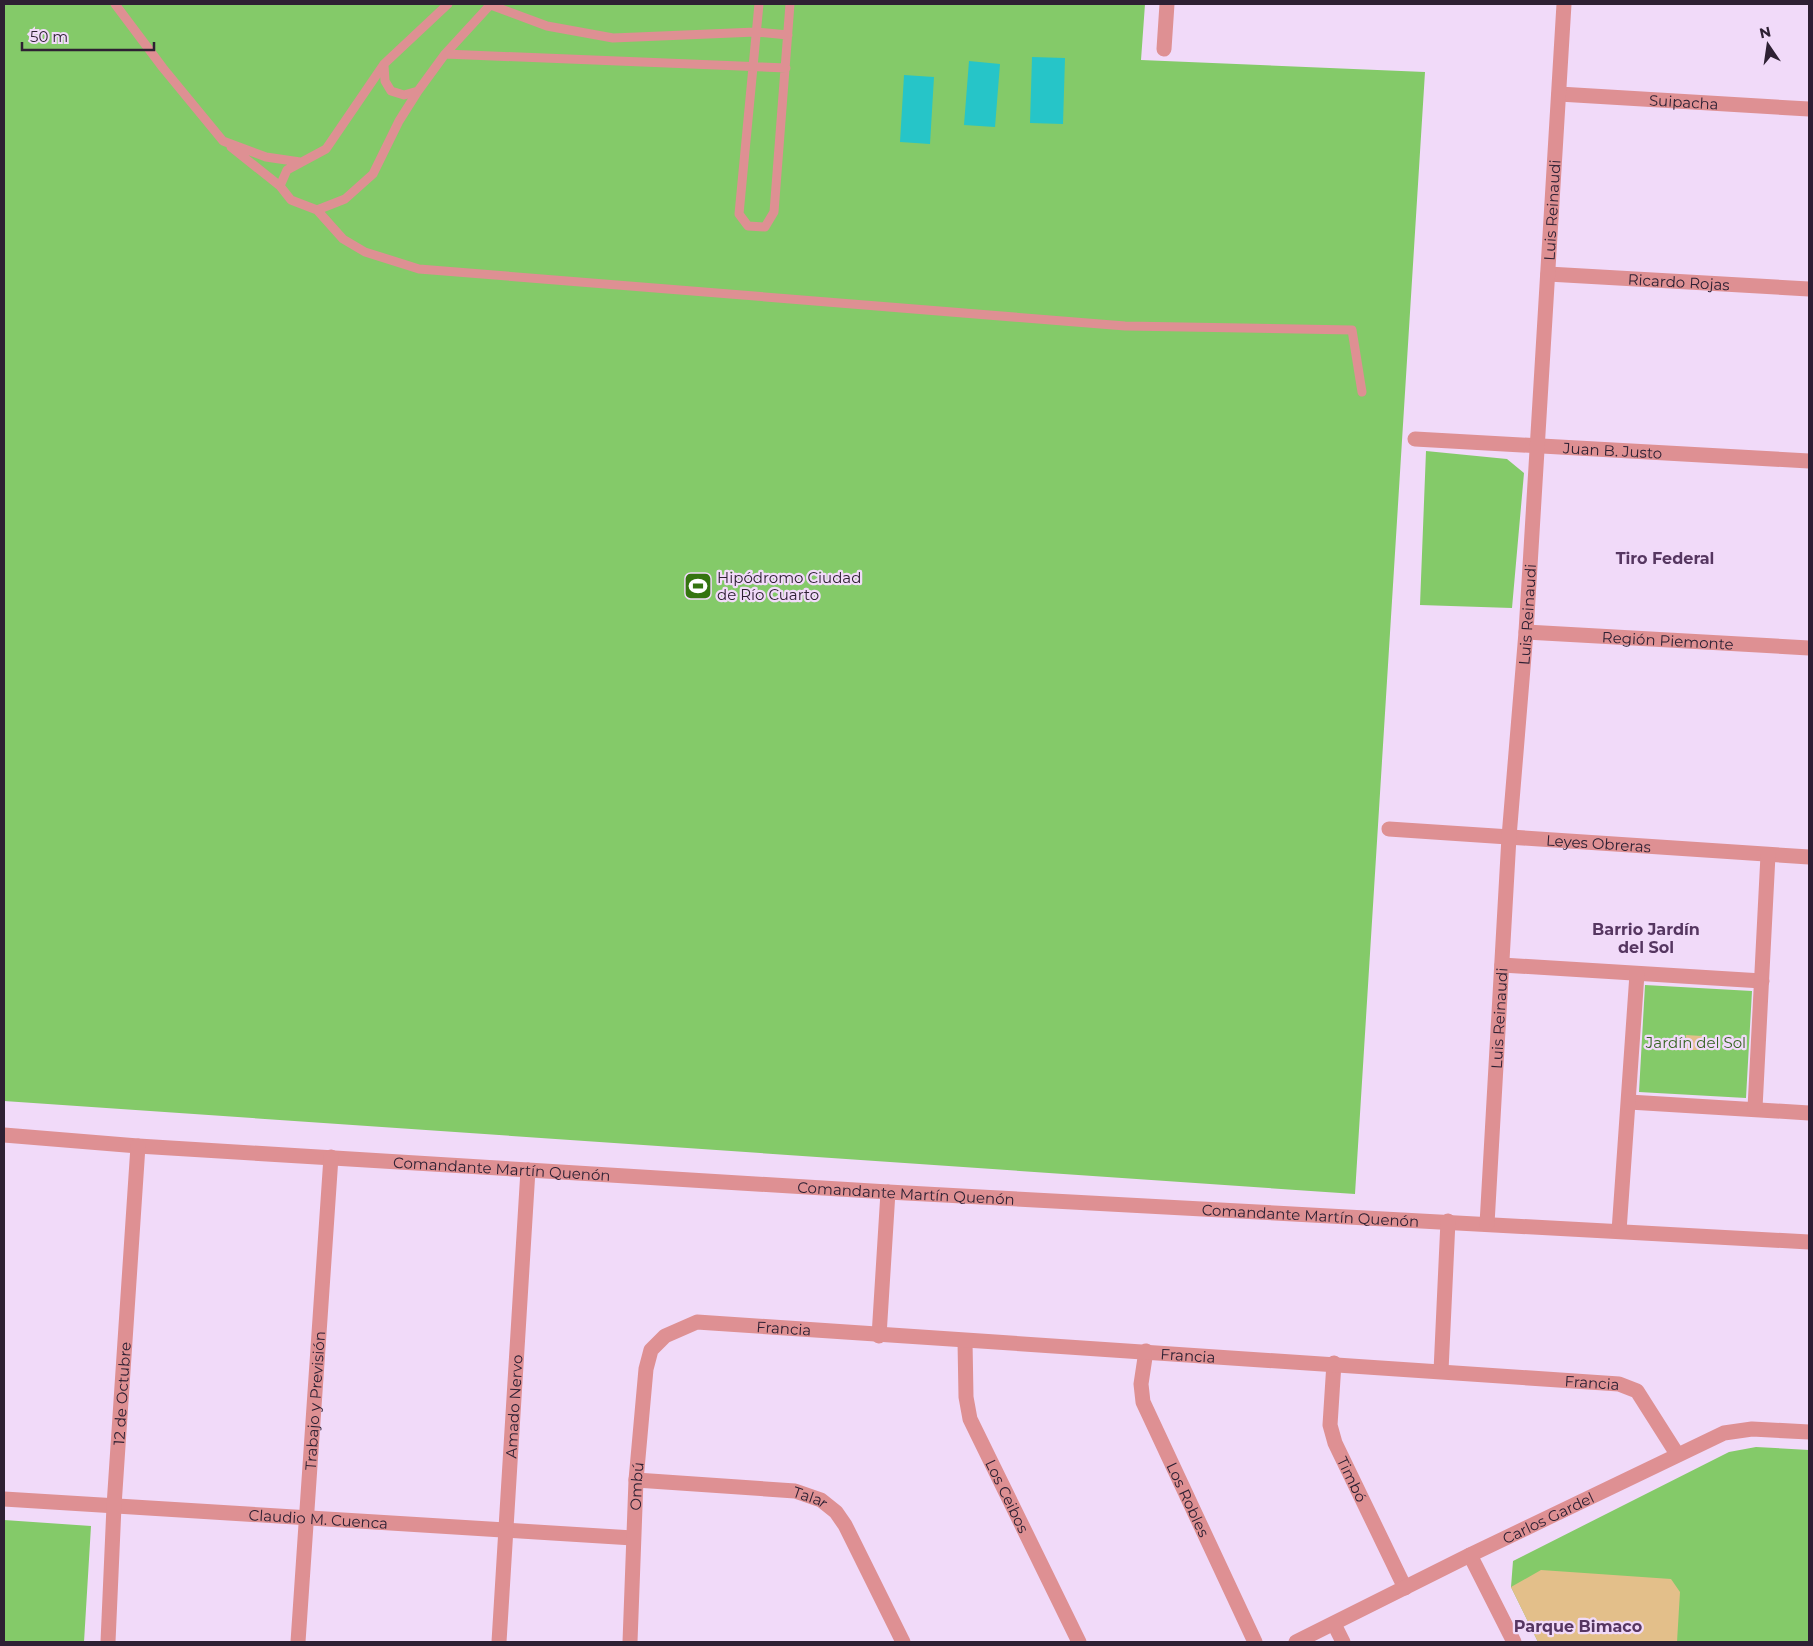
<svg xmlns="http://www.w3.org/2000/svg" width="1813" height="1646" viewBox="0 0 1813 1646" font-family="Montserrat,sans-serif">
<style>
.green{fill:#84ca69}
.water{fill:#26c5c8}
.building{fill:#e3bf8a}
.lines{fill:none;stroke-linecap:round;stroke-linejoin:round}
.lane{stroke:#de9093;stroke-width:9}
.street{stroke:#de9093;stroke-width:15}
.labels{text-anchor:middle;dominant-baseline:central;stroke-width:4.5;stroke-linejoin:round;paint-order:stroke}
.street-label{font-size:15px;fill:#2e2033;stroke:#f1daf9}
.poi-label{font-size:15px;fill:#2e2033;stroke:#f1daf9;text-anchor:start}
.park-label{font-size:15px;fill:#376523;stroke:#f1daf9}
.neighbourhood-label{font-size:16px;font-weight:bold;fill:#563661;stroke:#f1daf9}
</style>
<rect width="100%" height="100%" fill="#f1daf9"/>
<path class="green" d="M4 4H1145L1141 60 1425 72 1355 1194 4 1101Z
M1426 451 1507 459 1524 473 1512 608 1420 605Z
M1645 985 1752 991 1746 1098 1639 1092Z
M1756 1447 1809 1450V1642H1538L1511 1587 1513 1561 1729 1452Z
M4 1520 91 1526 84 1642H4Z"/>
<path class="water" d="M1032 57 1065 58 1063 124 1030 123Z
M969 61 1000 64 995 127 964 125Z
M904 75 934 77 930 144 900 142Z"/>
<path class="building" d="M1686 1035 1702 1036 1701 1050H1685Z
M1541 1570 1671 1579 1680 1592 1677 1642H1538L1511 1587Z"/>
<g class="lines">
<path class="lane" d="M115 4 163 68 223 141 266 157 300 162
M448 4 384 64 326 149 287 170 280 186 291 200 317 210 345 199 373 174 399 121 418 91 445 54 491 4
M488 4 547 26 613 38 756 32 788 35
M759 4 739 214 748 226 765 227 774 212 790 4
M445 54 786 68
M384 65 385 81 391 91 404 95 418 91
M231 147 280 186
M317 210 343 239 365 252 419 269 1125 326 1352 330 1362 392"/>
<g class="street">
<path d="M1164 49 1167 4"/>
<path id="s1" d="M1559 94 1809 109"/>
<path id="s2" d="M1548 274 1809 289"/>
<path id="s3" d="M1415 439 1809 461"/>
<path id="s4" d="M1526 632 1809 648"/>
<path id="s5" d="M1389 829 1809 857"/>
<path d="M1502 965 1762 981"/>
<path d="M1629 1102 1809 1113"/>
<path d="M1755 1108 1768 855"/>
<path id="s6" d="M4 1135 138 1146 888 1192 1809 1242"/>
<path id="s7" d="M1487 1224 1509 837 1526 632 1564 4"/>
<path d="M1619 1231 1637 974"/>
<path d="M879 1336 888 1192"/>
<path id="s8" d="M965 1341 966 1397 970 1419 1079 1642"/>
<path id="s9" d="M1146 1351 1141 1384 1143 1402 1255 1642"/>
<path id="s10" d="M1334 1363 1330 1425 1335 1443 1405 1588"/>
<path d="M1441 1371 1448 1221"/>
<path id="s11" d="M636 1480 795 1491 821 1500 836 1512 845 1525 903 1642"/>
<path id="s12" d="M4 1499 633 1538"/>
<path d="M1470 1555 1514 1642"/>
<path d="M1334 1624 1343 1642"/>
<path id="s13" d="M108 1642 114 1506 138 1146"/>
<path id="s14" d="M298 1642 331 1157"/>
<path id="s15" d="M499 1642 528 1170"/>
<path id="s16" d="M630 1642 636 1480 646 1369 651 1350 665 1336 697 1322 1619 1384 1637 1391 1677 1454"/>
<path id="s17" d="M1296 1642 1470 1555 1724 1433 1752 1429 1809 1432"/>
</g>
</g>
<defs>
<symbol id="stadium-square" viewBox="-11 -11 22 22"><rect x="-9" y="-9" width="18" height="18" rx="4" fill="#347410" stroke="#f1daf9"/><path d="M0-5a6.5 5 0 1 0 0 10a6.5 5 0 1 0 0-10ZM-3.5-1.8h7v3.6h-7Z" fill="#fff"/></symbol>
</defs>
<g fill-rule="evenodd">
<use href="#stadium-square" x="682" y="570" width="32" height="32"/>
</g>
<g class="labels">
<g class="street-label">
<text stroke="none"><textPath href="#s1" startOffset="125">Suipacha</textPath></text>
<text stroke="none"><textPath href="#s7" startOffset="1016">Luis Reinaudi</textPath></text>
<text stroke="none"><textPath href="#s2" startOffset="131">Ricardo Rojas</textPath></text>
<text stroke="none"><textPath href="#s3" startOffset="198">Juan B. Justo</textPath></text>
<text stroke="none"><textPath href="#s7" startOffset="611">Luis Reinaudi</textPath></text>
<text stroke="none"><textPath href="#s4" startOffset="142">Región Piemonte</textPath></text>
<text stroke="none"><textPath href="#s5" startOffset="210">Leyes Obreras</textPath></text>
<text stroke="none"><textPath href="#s7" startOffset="206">Luis Reinaudi</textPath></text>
<text stroke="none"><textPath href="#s6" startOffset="499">Comandante Martín Quenón</textPath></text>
<text stroke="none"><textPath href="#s6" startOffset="904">Comandante Martín Quenón</textPath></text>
<text stroke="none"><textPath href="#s6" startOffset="1309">Comandante Martín Quenón</textPath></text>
<text stroke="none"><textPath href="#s16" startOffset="435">Francia</textPath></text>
<text stroke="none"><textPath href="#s16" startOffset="840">Francia</textPath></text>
<text stroke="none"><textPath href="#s16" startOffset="1245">Francia</textPath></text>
<text stroke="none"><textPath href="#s13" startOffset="249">12 de Octubre</textPath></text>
<text stroke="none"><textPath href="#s14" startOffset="242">Trabajo y Previsión</textPath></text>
<text stroke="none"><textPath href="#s15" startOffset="236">Amado Nervo</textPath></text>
<text stroke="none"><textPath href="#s10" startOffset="121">Timbó</textPath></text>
<text stroke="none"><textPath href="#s16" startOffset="156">Ombú</textPath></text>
<text stroke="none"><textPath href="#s8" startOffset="164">Los Ceibos</textPath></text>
<text stroke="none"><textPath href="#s11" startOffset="176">Talar</textPath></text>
<text stroke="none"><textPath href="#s9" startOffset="159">Los Robles</textPath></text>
<text stroke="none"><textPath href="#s17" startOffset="281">Carlos Gardel</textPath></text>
<text stroke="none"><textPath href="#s12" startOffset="315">Claudio M. Cuenca</textPath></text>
</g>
<g class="poi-label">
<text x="717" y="577">Hipódromo Ciudad<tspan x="717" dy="17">de Río Cuarto</tspan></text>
</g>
<g class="park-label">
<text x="1696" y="1042">Jardín del Sol</text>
</g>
<g class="neighbourhood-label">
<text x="1665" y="558">Tiro Federal</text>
<text x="1646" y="929">Barrio Jardín<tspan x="1646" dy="18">del Sol</tspan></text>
<text x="1578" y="1626">Parque Bimaco</text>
</g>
</g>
<rect width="1813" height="1646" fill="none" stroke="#2e2033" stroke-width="10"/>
<g transform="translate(1768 45) rotate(347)" stroke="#f1daf9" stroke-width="4" paint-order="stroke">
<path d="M0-4L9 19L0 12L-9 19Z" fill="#2e2033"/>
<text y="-8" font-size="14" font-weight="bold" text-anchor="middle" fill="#2e2033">N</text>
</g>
<path d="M22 42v8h132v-8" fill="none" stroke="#2e2033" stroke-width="2.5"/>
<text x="30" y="42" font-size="15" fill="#2e2033" stroke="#f1daf9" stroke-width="4" paint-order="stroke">50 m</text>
</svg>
